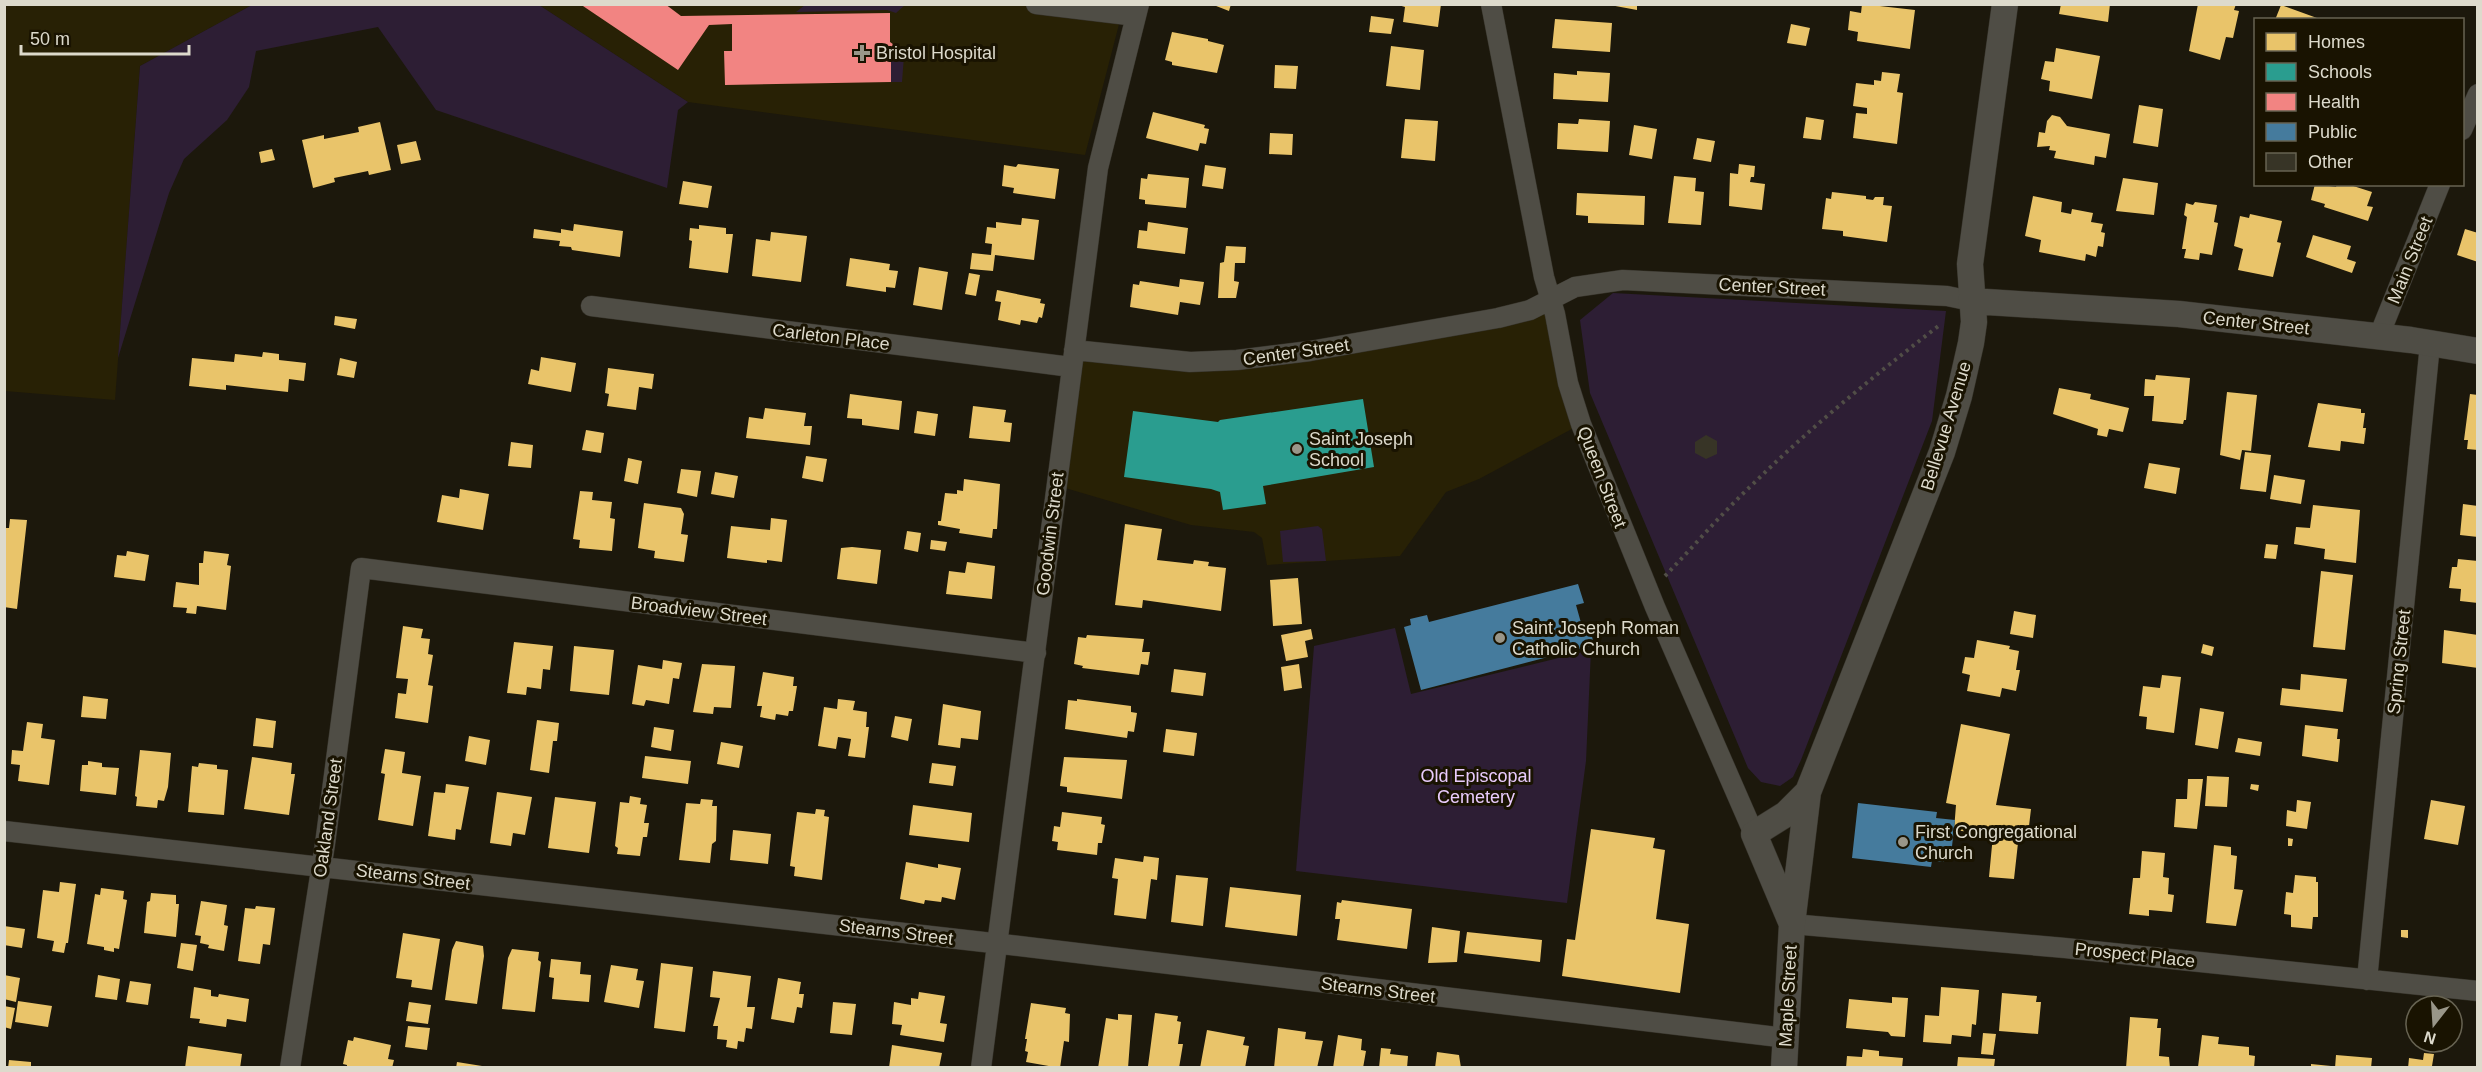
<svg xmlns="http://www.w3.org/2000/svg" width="2482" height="1072" viewBox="0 0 2482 1072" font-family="Helvetica,sans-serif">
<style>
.built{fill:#282105}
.green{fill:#2d1e34}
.homes{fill:#e9c46a}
.schools{fill:#2a9d8f}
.health{fill:#f28482}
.public{fill:#457b9d}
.building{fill:#373426}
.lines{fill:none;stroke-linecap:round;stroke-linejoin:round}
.minor-casing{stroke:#353229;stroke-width:21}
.tertiary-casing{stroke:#353229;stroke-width:27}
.path{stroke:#514e47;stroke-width:4;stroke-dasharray:3 4.5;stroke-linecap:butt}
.minor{stroke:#4f4d45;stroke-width:20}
.tertiary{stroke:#4f4d45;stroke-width:26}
.poi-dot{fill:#999689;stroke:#191301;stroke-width:2}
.labels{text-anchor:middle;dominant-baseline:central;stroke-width:6;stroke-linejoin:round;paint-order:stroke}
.poi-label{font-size:18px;fill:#dddacc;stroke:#191301;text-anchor:start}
.street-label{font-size:18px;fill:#dddacc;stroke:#191301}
.park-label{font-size:18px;fill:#e9cbfd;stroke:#191301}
</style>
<rect width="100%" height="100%" fill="#1c180c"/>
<path class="built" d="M4 5H252L140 66 115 400 5 391Z
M539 5H1124L1085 155 688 102Z
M1550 299 1581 424 1479 479 1446 492 1400 556 1267 565 1262 538 1254 532 1191 525 1055 485 1074 350 1214 362Z"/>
<path class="green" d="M252 5H539L688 102 678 110 667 188 436 110 378 27 256 51 249 87 227 120 184 159 169 193 118 358 140 66Z
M805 5H905L896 13 887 10 796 12Z
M897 47 904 56 902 82H891V55Z
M1613 293 1946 311 1932 421 1801 760 1793 777 1780 786 1761 782 1748 768 1590 393 1580 320Z
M1318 526 1322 529 1326 561 1283 562 1280 531Z
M1395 628 1411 694 1591 650 1586 761 1567 903 1296 871 1314 646Z"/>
<path class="homes" d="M1211 4H1231L1229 11Z
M1395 4H1441L1438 27 1403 22 1405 7Z
M1862 4 1915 10 1910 49 1857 41 1858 32 1848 30 1850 11 1861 13Z
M2061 4H2110L2108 22 2059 14Z
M2198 4H2236L2234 10 2239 11 2233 38 2226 37 2220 60 2189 51Z
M1610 5H1637V10Z
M2281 5 2317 18 2316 20H2275Z
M1371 16 1394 19 1391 34 1369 32Z
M1555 19 1612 23 1610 52 1552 48Z
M1791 24 1810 28 1806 46 1787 43Z
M1172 32 1208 39V41L1224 45 1217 73 1172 65V62L1165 60Z
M1391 46 1424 50 1420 90 1386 86Z
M2056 48 2100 56 2092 99 2049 91 2050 81 2041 79 2045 61 2054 62Z
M1275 65 1298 66 1296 89 1274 88Z
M1577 71 1610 73 1608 102 1553 99 1554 73 1577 75Z
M1882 72 1900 74 1897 92 1903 93 1897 144 1853 138 1856 113 1867 114V108L1853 106 1856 83 1874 85V80L1881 81Z
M2139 105 2163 109 2158 147 2133 143Z
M1153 112 1205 125 1204 128 1209 129 1206 144 1200 143 1198 151 1146 138Z
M2052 115 2060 117 2067 126 2110 134 2106 158 2095 156 2094 165 2054 158 2056 151 2049 150 2050 146 2037 147 2039 132 2045 133 2047 121Z
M1806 117 1824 120 1821 140 1803 138Z
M1405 119 1438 121 1435 161 1401 158Z
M1579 119 1610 121 1608 152 1557 149 1558 123 1578 124Z
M380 122 391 170 369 175 368 171 334 178 335 182 313 188 302 140 324 135V139L359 132 358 127Z
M1634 125 1657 129 1652 159 1629 155Z
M1270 133 1293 134 1292 155 1269 154Z
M1697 138 1715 141 1711 162 1693 159Z
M416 141 421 160 401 164 397 145Z
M272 149 275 160 261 163 259 152Z
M1018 164 1059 169 1055 199 1013 193 1014 188 1002 186 1004 165 1016 167Z
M1739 164 1755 166 1754 177H1751L1750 182 1765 184 1762 210 1729 206 1730 173 1738 174Z
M1205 165 1226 168 1223 189 1202 186Z
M1148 174 1189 178 1186 208 1145 204V200L1139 199 1141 178 1147 179Z
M1674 176 1696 178 1695 191 1704 192 1701 225 1668 223Z
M2123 178 2158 183 2154 215 2116 211Z
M683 181 712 186 708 208 679 204Z
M2315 184 2336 187 2337 184H2347L2372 192 2367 206 2373 207 2368 221 2324 207 2325 204 2311 200Z
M1832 192 1866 196V199L1873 200 1875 197H1884L1883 205 1892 206 1887 242 1843 236V231L1822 229 1826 198 1831 199Z
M1577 193 1645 196 1644 225 1588 223V216L1576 215Z
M2033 196 2062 202 2061 212 2071 214 2072 209 2093 213 2091 222 2103 224 2101 232 2105 233 2103 247 2098 246 2096 257 2086 254 2085 261 2039 252 2041 240 2025 236Z
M2195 202 2217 205 2214 222 2218 223 2212 255 2200 253 2199 260 2184 258 2186 249H2182L2187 217 2184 215 2186 203 2193 205Z
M2250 214 2282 221 2277 242 2281 243 2273 277 2238 270 2243 249 2234 246 2240 216 2249 218Z
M1022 218 1039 220 1034 260 995 255 993 271 970 269 972 253 991 255 992 244 985 243 987 227 996 228V222L1021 225Z
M1148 222 1188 228 1185 254 1137 248 1139 230 1147 231Z
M574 224 623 231 620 257 572 250 571 247 559 246 560 241 533 238 534 229 561 233V229L573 231Z
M699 225 726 228V234H733L728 273 689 268 692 241 689 240 690 228 699 229Z
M2465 229 2478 233V262L2457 255Z
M771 232 807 236 801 282 752 276 756 239 770 241Z
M2313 235 2351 246 2347 259 2356 262 2352 273 2306 257Z
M1226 246 1246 247 1245 263H1235L1234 281 1239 282 1236 298H1218L1220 263 1224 262Z
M850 258 890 264 889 270 898 271 895 288 886 287V292L846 286Z
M919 267 948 272 942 310 913 305Z
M969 273 980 275 976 296 965 294Z
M1180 279 1204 282 1200 305 1180 302 1178 315 1130 307 1133 284 1139 285 1140 281 1179 287Z
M997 290 1041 299 1040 303 1045 304 1042 318 1039 317 1037 323 1021 320 1020 325 998 320 1001 302 995 301Z
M335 316 357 319 355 329 334 325Z
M263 352 279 354V360L306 363 304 381 289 379 288 392 226 385V390L189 386 192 358 234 362 235 354 262 357Z
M541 357 576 363 571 392 528 384 531 369 539 371Z
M340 358 357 362 354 378 337 375Z
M608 368 654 374 652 389 639 387 636 410 607 406 609 394 605 393Z
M2156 375 2190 378 2186 420H2184L2183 424 2152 421 2154 396H2144L2145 379 2155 380Z
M2059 388 2091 394 2090 399 2129 408 2123 432 2109 429 2107 437 2097 435 2098 429 2053 414Z
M2227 392 2257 395 2251 451 2242 450 2240 460 2220 455Z
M850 394 902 401 899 430 862 425V419L847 418Z
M2470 394 2478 395V450L2467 449 2468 440H2464Z
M2318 403 2361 409V413H2365L2363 428H2366L2364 444 2341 441 2340 451 2308 447Z
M973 406 1006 410 1004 422 1012 423 1010 442 969 438Z
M765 408 806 413 804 426H812L810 445 746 438 749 417 763 419Z
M917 411 938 414 935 436 914 433Z
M586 430 604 433 601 453 582 450Z
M511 442 533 445 531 468 508 466Z
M2245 452 2271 455 2266 492 2240 489Z
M806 456 827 459 823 482 802 478Z
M628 458 642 461 638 484 624 481Z
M2149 463 2180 468 2176 494 2144 488Z
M681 469 701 471 697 497 677 493Z
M715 472 738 476 734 498 711 494Z
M2274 475 2305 480 2301 504 2270 499Z
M964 479 1000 484 997 529H993L992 538 959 533 960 529 938 525V521H941L945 493 957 494V490L963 491Z
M460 489 489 494 483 530 437 522 442 495 459 498Z
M580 491 593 492 592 500 612 502 610 518 615 519 612 551 579 548 580 540 573 539Z
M644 503 681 508 684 514 681 534 688 535 684 562 654 558 655 551 638 548Z
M2463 504 2478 506V537L2460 535Z
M2313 505 2360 510 2356 563 2324 559 2325 549 2294 544 2296 527 2310 528Z
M771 518 787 520 782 562 767 560V563L727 558 731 526 770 530Z
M10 519 27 520 17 609 4 607V528H9Z
M1125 524 1162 529 1157 560 1193 564 1194 560 1209 562 1208 566 1226 568 1221 611 1143 600 1142 608 1115 605Z
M907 531 921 533 918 552 904 549Z
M931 540 947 542 945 551 930 549Z
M2266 544 2278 545 2276 559 2264 558Z
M852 547 881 550 877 584 837 579 841 548Z
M127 551 149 555 145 581 114 577 117 555 126 556Z
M204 551 229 554 227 565 231 566 226 610 197 606 196 614 186 613 187 608 173 607 176 582 199 585V563H203Z
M2458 559 2478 561V603L2460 601 2461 589 2449 588 2452 567H2457Z
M967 562 995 566 992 599 946 594 949 571 965 573Z
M2321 571 2353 575 2345 650 2313 647Z
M1298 578 1302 624 1273 626 1270 580Z
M2014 611 2036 615 2033 638 2010 634Z
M403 626 423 629 421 638 430 639 428 654 433 655 428 685 433 686 428 723 395 718 398 693 406 694 408 679 396 678Z
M1311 629 1313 639 1305 641 1308 657 1286 661 1281 635Z
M2444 630 2478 635V668L2442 663Z
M1087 635 1144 639 1142 652H1150L1148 665 1141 664 1139 675 1082 668 1083 666 1074 664 1078 637 1086 638Z
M1977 640 2010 646 2009 649 2019 651 2016 670H2020L2016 691 2002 688 2000 697 1967 691 1970 675 1962 673 1965 657 1974 658Z
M514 642 553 646 550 670 543 669 541 689 527 687 526 695 507 693Z
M2203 644 2214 647 2212 656 2201 653Z
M574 646 614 650 609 695 570 691Z
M663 660 682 663 679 679 673 678 669 704 646 700 644 706 632 704 638 665 662 669Z
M702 664 735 666 731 708 714 707 713 714 693 712Z
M1299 664 1302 688 1284 691 1281 667Z
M1174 669 1206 673 1203 696 1171 692Z
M763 672 794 677 793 686H797L793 711H789L788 716 776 714 775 720 760 717 762 706H757Z
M2301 674 2347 679 2343 712 2280 705 2282 688 2300 690Z
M2162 675 2181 677 2174 733 2146 729 2147 717 2139 716 2143 686 2160 688Z
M83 696 108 699 106 719 81 717Z
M838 699 855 701 853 710 867 712 866 727H869L865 758 848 756 851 739 838 737 836 749 818 746 824 707 837 709Z
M1077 699 1131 706V712L1137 713 1134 732 1128 731 1127 738 1065 729 1068 700 1077 701Z
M943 704 981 711 978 740 961 738 960 748 938 745Z
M2200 708 2224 712 2218 749 2195 745Z
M895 716 912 719 908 741 891 737Z
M256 718 276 721 273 748 253 746Z
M537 720 559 723 557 741H553L549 773 530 770Z
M27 722 43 724 41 738 55 740 49 785 18 781 20 765 11 764 12 750 23 751Z
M1961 724 2010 734 1996 805 2031 809 2029 826 2020 825 2014 879 1989 877 1993 835 1954 830 1956 805 1946 803Z
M2305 725 2338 729 2337 739H2340L2338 762 2302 756Z
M654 727 674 730 671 751 651 747Z
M1166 729 1197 733 1194 756 1163 752Z
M469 736 490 740 486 765 465 761Z
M2238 738 2262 742 2260 756 2235 752Z
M721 742 743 746 739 768 717 764Z
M385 749 405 752 402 773 421 776 413 826 378 820 385 774 381 773Z
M140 750 171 753 168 787 164 801 158 800 157 808 136 806 137 797 135 796Z
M645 756 691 761 688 784 642 778Z
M252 757 292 763 291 774H295L289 815 244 809Z
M1064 757 1127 760 1122 799 1067 792V787L1060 786Z
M88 761 102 763V767L119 768 116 795 80 791 82 765H88Z
M199 763 217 765V769L228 770 224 815 188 812 192 766 198 767Z
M932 763 956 766 953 786 929 783Z
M2207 776 2229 777 2227 807 2205 806Z
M2188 779H2203L2197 829 2174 827 2176 799H2187Z
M446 784 469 787 461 830 456 829 455 840 428 836 434 792 445 793Z
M2251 784 2259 785 2258 791 2250 789Z
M497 792 532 797 525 835 513 833 511 846 490 843Z
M630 796 641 798 640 804 647 805 644 823H649L647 837H643L640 856 617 854 618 848 615 846 620 802 629 803Z
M555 797 596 802 589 853 548 848Z
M701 799 713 800 712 806H717L716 841 712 844 710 863 679 860 686 803 700 804Z
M2297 800 2311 802 2307 829 2286 826 2287 810 2296 812Z
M2431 800 2465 806 2458 845 2424 839Z
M913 805 972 813 969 842 909 835Z
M816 809 825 810 824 816 829 817 822 880 794 876 795 867 790 866 797 812 815 814Z
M1062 812 1102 817 1101 824 1105 825 1102 843H1098L1097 855 1057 850 1058 842 1052 841 1054 826 1060 827Z
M1591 829 1655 838 1653 848 1665 850 1656 919 1689 924 1680 993 1562 976 1567 939 1575 940Z
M733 830 771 834 768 864 730 860Z
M2288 838 2293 839 2292 846H2288Z
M2214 845 2231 847V855L2237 856 2234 889 2243 890 2236 926 2206 923Z
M2142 851 2165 853 2163 877 2169 878 2168 894 2174 895 2172 912 2149 910V916L2129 914 2133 878H2140Z
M1144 856 1159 858 1157 880 1151 879 1146 919 1114 915 1118 879 1112 878 1115 858 1143 862Z
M906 862 938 868V864L961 868 955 900 942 897 941 902 925 900 924 904 900 899Z
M1176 875 1208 878 1203 926 1171 922Z
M2295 875 2316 877V882H2318V917H2313L2312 929 2291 927V915L2284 914 2286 892 2293 893Z
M60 882 76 884 68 943H66L64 953 52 951 54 941 37 938 43 890 59 892Z
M1230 887 1301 895 1297 936 1225 927Z
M101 888 124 891 123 899 127 900 119 949 114 948V952L104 950V947L87 944 95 894 100 895Z
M151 893 176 895V904H179L176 937 144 933 147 902 150 901Z
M1342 900 1412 909 1407 949 1337 940 1340 919H1335L1337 902 1341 903Z
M201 901 227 905 224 925 228 926 224 951 208 948 209 945 200 943 201 936 195 935Z
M256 906 275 908 270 945 263 944 260 964 238 961 245 908 255 909Z
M4 926 25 929 22 948 4 945Z
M1432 927 1460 931 1457 962 1428 963Z
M2401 930H2408V938L2401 937Z
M1467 932 1542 940 1540 962 1464 953Z
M403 933 440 939 432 990 411 987 412 980 396 978Z
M456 941 483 946 484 956 477 1004 445 1000 452 950Z
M181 943 197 945 193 971 177 968Z
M512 949 539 952 538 960 541 962 535 1012 502 1009 508 958Z
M551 959 581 962 580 974 591 975 589 1002 552 999 554 978 549 977Z
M661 963 693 967 685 1032 654 1028Z
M611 965 638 969 636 980 644 981 639 1008 604 1002Z
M713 971 751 976 747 1007H755L752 1029 746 1028 744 1042 738 1041 737 1049 726 1047 727 1040 717 1039 718 1026H713L720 998 710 997Z
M4 975 20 978 16 1002 4 999Z
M98 975 120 979 117 1000 95 997Z
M778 978 801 982 799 994H804L802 1008 797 1007 794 1023 771 1019Z
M130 981 151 984 148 1005 126 1002Z
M194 987 211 990V996L218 997 219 994 249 999 246 1022 227 1019 226 1027 199 1023 200 1019 190 1018Z
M1941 987 1979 990 1976 1025 1972 1024 1971 1037 1952 1035 1951 1044 1923 1042 1925 1015 1939 1016Z
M919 992 945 996 940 1023 947 1024 944 1042 900 1035 902 1025 892 1024 894 1002 911 1005V998L918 999Z
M2002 993 2037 996 2036 1002H2041L2038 1034 1999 1031Z
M1892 997 1908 998 1905 1037 1891 1036 1888 1032 1846 1028 1849 999 1892 1003Z
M18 1001 52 1006 48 1027 15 1022Z
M409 1002 431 1005 428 1024 406 1021Z
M833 1002 856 1004 852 1035 830 1033Z
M1031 1003 1066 1008 1065 1013 1070 1014 1069 1042 1064 1041 1060 1068 1026 1062 1028 1052 1025 1051 1027 1039H1025Z
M4 1006 15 1008 11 1029 4 1027Z
M1155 1013 1178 1016 1177 1021 1181 1022 1178 1044H1183L1179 1068 1148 1066Z
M1118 1014 1132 1015 1128 1068H1098L1106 1018 1118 1020Z
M2130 1017 2158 1019 2157 1028H2161L2159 1056 2169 1057 2170 1068H2126Z
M408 1026 430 1028 427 1050 405 1047Z
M1278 1028 1306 1032 1305 1039 1323 1041 1317 1068H1274Z
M1207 1030 1245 1037 1243 1045 1249 1046 1245 1068H1200Z
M1983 1033 1996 1034 1993 1055 1981 1054Z
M1338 1035 1362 1039 1361 1050 1366 1051 1363 1068H1333Z
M2202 1035 2219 1037 2218 1044 2249 1047V1055L2255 1056 2254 1068 2198 1067Z
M354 1037 391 1045 388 1059 394 1060 392 1068H347V1065L343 1064 348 1040 353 1041Z
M892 1045 942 1053 939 1068H889Z
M188 1046 242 1054 240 1068H185Z
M1381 1048 1391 1049 1390 1054 1408 1056 1407 1068H1379Z
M1863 1049 1879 1051V1056L1903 1058 1902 1068H1846L1847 1056 1862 1057Z
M1437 1052 1459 1055 1461 1068H1435Z
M2424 1053 2434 1054 2432 1066 2437 1068H2408L2409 1058 2423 1060Z
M2336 1055 2372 1058 2371 1068H2335Z
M1958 1057 1995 1059 1994 1067 1957 1068Z
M9 1060 31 1062V1068H8Z
M457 1062 482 1066V1068H456Z
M2311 1064 2331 1066V1068H2311Z"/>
<path class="schools" d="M1363 399 1374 467 1263 486 1266 504 1223 510 1220 492 1211 489 1124 477 1133 411 1218 422 1220 420Z"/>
<path class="health" d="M580 4H665L681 16 890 13V42L897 47 891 55V82L725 85 724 51H732V24L709 25 678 70Z"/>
<path class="public" d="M1578 584 1584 603 1576 605 1583 630 1590 628 1594 645 1421 690 1404 627 1411 625 1410 619 1427 615 1429 622Z
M1858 803 1937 812 1936 818 1955 820 1951 855 1945 854 1944 862 1932 861 1931 867 1852 858Z"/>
<path class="building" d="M1706 435 1717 441V454L1706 459 1695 453V442Z"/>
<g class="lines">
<defs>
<path id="minor" d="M1036 4 1136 16
M1491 4 1544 277 1555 314 1568 383 1581 424 1655 607 1754 834
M2462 130 2478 94
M591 306 1071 367
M2379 336 2440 184
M1074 350 1190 362 1237 360 1310 351 1498 318 1530 310 1575 287 1623 280 1947 296 1971 301
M4 831 1019 946 1786 1038
M1792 924 2065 948 2478 991
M2367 980 2430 344
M290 1068 325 844 361 568 1036 653
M981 1068 1098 168 1139 4"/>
<path id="tertiary" d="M1971 301 2179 314 2411 340 2478 351
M1792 924 1754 834 1786 814 1808 792
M1784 1068 1792 924 1808 792 1942 452 1959 396 1971 343 1974 322 1970 264 2005 4"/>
</defs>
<use href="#minor" class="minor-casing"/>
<use href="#tertiary" class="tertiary-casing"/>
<path class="path" d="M1665 576C1694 546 1722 513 1753 484 1812 426 1875 375 1941 324"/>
<use href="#minor" class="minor"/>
<use href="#tertiary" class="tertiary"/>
</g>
<g class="poi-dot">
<path d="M859 44h6v6h6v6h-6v6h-6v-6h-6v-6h6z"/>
<circle cx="1297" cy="449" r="6"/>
<circle cx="1500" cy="638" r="6"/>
<circle cx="1903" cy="842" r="6"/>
</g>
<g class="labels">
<g class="poi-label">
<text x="876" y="53">Bristol Hospital</text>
<text x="1309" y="439">Saint Joseph<tspan x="1309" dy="21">School</tspan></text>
<text x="1512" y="628">Saint Joseph Roman<tspan x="1512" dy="21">Catholic Church</tspan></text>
<text x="1915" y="832">First Congregational<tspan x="1915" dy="21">Church</tspan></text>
</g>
<g class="street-label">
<text transform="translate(2410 260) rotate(-68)">Main Street</text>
<text transform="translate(1772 287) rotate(3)">Center Street</text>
<text transform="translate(2256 323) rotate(6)">Center Street</text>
<text transform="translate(831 337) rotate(7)">Carleton Place</text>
<text transform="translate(1296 352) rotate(-8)">Center Street</text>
<text transform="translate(1946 426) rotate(-73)">Bellevue Avenue</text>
<text transform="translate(1602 477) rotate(69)">Queen Street</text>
<text transform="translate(1050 534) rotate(-83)">Goodwin Street</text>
<text transform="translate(699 611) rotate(7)">Broadview Street</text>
<text transform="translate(2399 662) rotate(-84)">Spring Street</text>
<text transform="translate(328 818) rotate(-82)">Oakland Street</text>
<text transform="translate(413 877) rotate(7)">Stearns Street</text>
<text transform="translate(896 932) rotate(7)">Stearns Street</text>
<text transform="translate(2135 955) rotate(6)">Prospect Place</text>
<text transform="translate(1378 990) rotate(7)">Stearns Street</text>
<text transform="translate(1788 996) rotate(-87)">Maple Street</text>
</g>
<g class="park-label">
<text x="1476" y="776">Old Episcopal<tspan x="1476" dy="21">Cemetery</tspan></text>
</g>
</g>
<rect width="2482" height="1072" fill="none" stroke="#dddacc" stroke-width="12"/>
<rect x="2254" y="18" width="210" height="168" fill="#191301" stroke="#676352" stroke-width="1.5"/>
<rect x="2266" y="33" width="30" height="18" fill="#e9c46a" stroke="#676352" stroke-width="1.5"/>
<text x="2308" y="48" font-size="18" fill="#dddacc">Homes</text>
<rect x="2266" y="63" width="30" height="18" fill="#2a9d8f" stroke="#676352" stroke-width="1.5"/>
<text x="2308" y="78" font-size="18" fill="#dddacc">Schools</text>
<rect x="2266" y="93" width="30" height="18" fill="#f28482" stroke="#676352" stroke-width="1.5"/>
<text x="2308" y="108" font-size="18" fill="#dddacc">Health</text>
<rect x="2266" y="123" width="30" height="18" fill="#457b9d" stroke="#676352" stroke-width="1.5"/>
<text x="2308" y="138" font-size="18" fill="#dddacc">Public</text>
<rect x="2266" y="153" width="30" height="18" fill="#373426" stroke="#676352" stroke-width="1.5"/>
<text x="2308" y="168" font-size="18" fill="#dddacc">Other</text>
<g transform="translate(2434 1024) rotate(197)"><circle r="28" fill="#191301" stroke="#676352" stroke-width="1.5"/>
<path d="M0-4.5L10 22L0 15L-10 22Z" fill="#999689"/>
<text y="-9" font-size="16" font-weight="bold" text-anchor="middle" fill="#dddacc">N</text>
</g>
<path d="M21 45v9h168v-9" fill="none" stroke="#dddacc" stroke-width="3"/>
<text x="30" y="45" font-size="18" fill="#dddacc" stroke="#191301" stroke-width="4.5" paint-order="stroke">50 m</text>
</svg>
